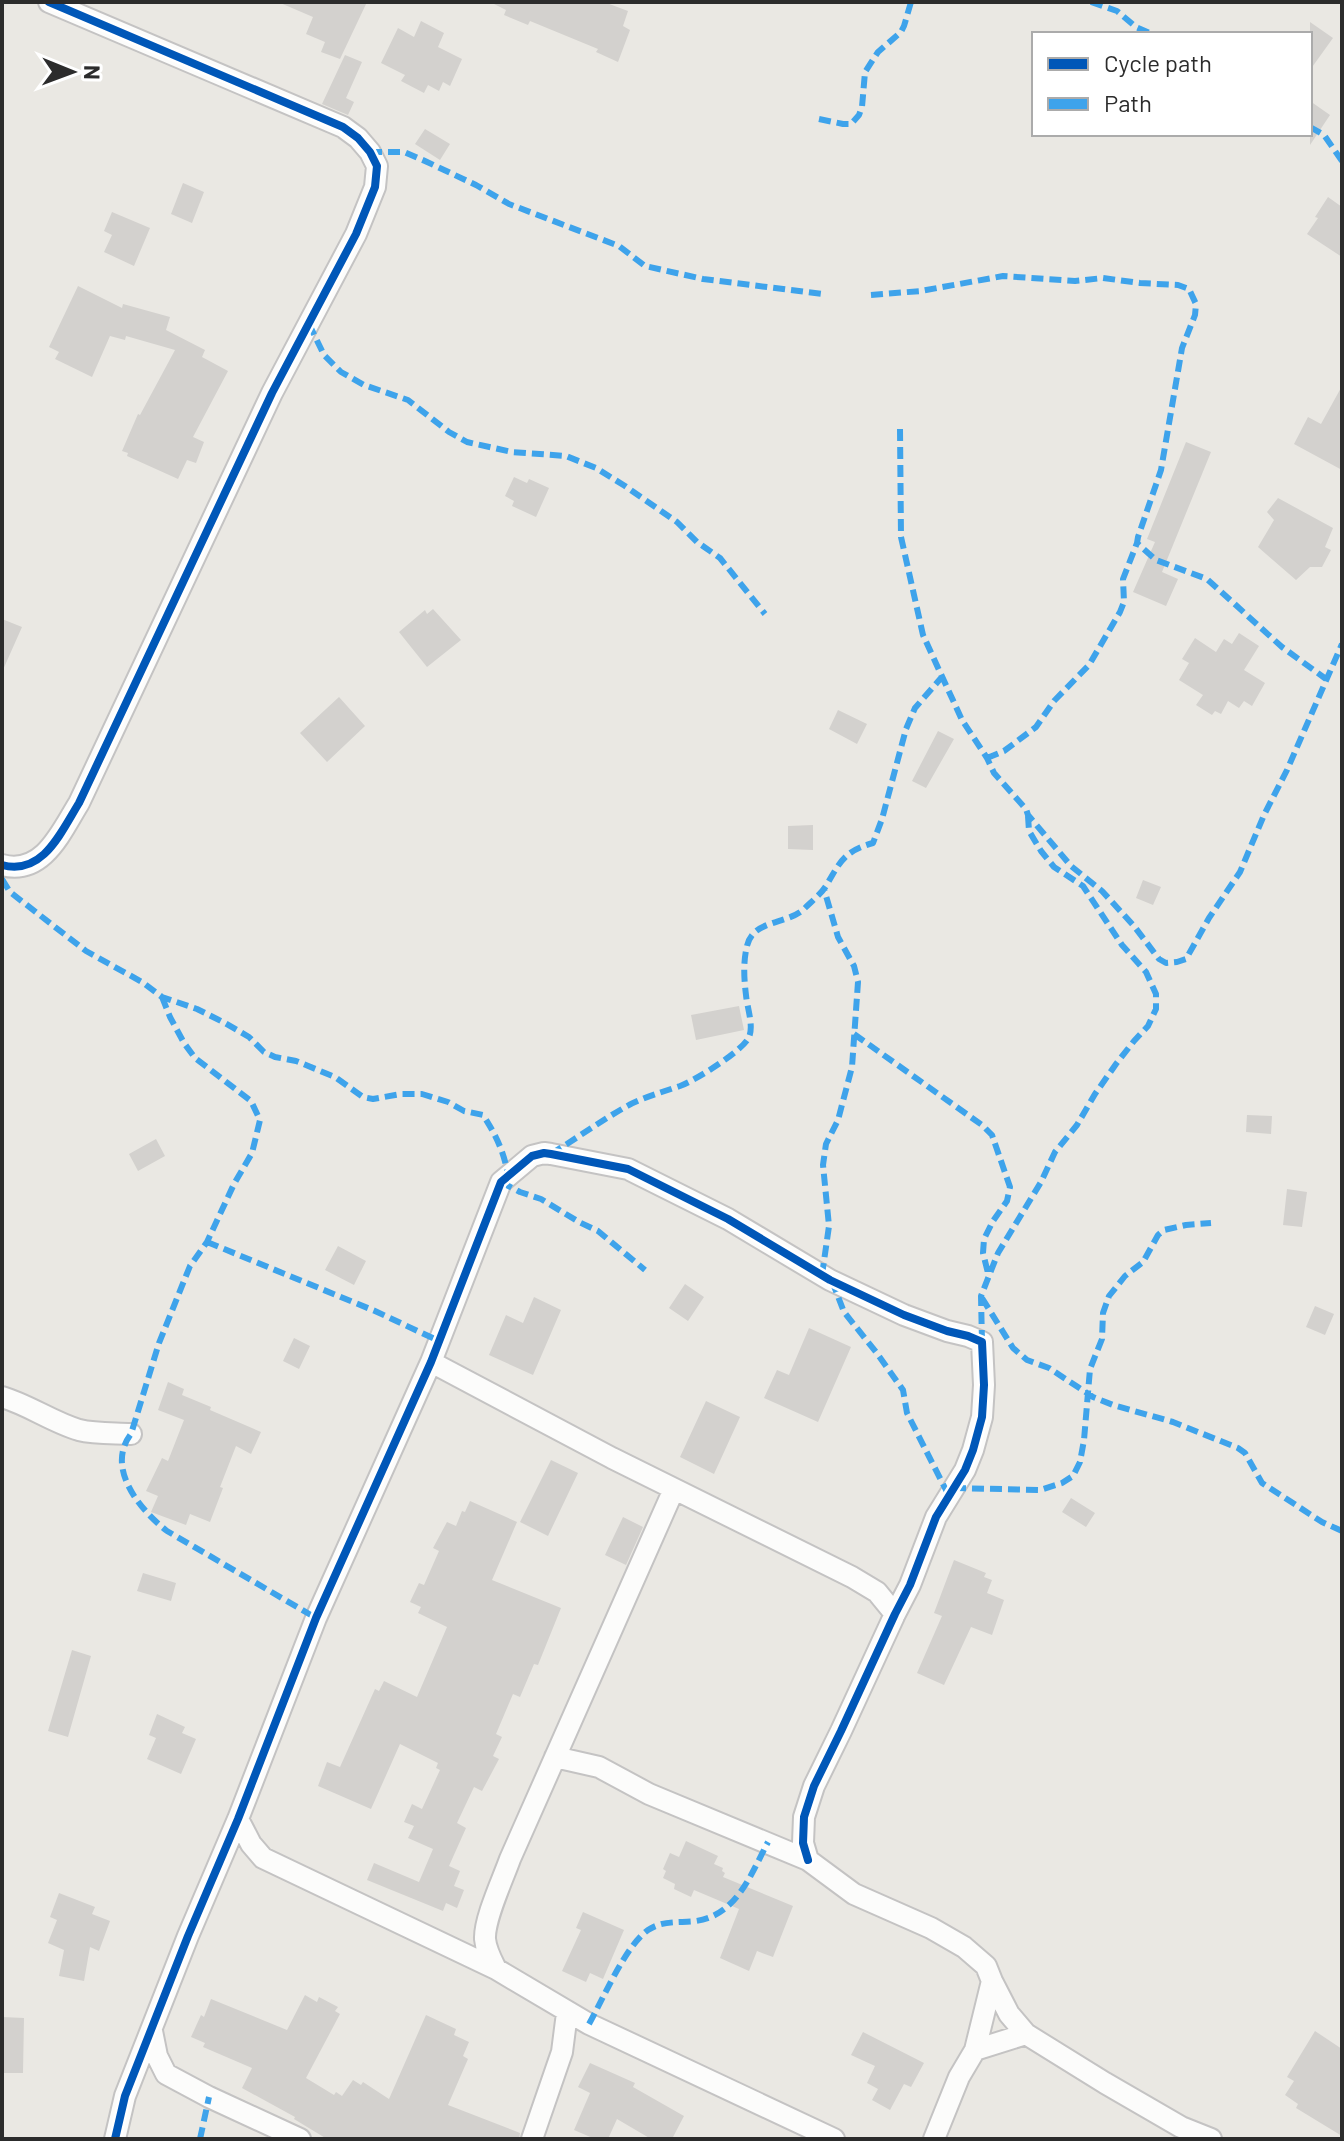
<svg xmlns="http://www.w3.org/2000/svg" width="1344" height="2141" viewBox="0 0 1344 2141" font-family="Barlow,sans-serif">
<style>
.building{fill:#d3d1ce}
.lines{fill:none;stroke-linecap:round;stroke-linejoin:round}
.street-casing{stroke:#c4c3c3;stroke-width:24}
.street{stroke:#fcfcfb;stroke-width:20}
.quiet{stroke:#3ea3eb;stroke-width:6;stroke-dasharray:12 6;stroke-linecap:butt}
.cycleway-casing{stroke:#fff;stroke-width:13}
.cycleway{stroke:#0057b8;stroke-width:8}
</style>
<rect width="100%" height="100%" fill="#eae8e3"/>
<path class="building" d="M278 2H367L340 59 321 52 325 42 306 34 313 17Z
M490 2H604L628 11 623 26 630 30 618 62 596 52 598 49 530 21 528 25 504 15 506 10Z
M421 21 444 33 438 47 462 59 450 86 443 82 439 91 428 85 424 93 401 81 405 75 381 63 398 28 414 37Z
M1310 22 1333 38 1310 70Z
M345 55 362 62 346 98 354 102 348 115 322 104Z
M1310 101 1330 115 1310 145Z
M425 129 450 144 440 160 415 144Z
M183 183 204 192 192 223 171 214Z
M1328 197 1342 207V257L1307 234 1318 218 1315 217Z
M112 212 150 228 134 266 104 252 112 235 104 231Z
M78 286 122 308 123 304 170 317 166 330 205 350 202 357 228 371 193 437 204 442 196 463 187 460 178 479 127 456 128 453 122 451 138 414 140 415 175 350 126 336 125 340 110 336 92 377 55 359 59 352 49 347Z
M1342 386V470L1294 444 1308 417 1321 424Z
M1186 442 1211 452 1162 572 1178 579 1166 606 1133 592 1155 542 1147 539Z
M514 477 527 483 529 479 549 488 536 517 512 506 514 501 505 496Z
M1278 498 1333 528 1325 547 1331 550 1322 567H1310L1296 580 1258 547 1274 520 1267 512Z
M433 609 461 640 427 667 399 632 425 610 427 614Z
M2 619 22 627 2 672Z
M1239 633 1259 646 1244 670 1265 683 1252 706 1244 701 1239 708 1228 701 1221 714 1215 711 1212 715 1196 705 1203 695 1179 680 1189 663 1182 659 1195 638 1216 652 1224 639 1232 644Z
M339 697 365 726 327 762 300 733Z
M838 710 867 724 857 744 829 729Z
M938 731 954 739 926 788 912 781Z
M813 825V850L788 849V826Z
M1143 880 1161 887 1153 905 1136 898Z
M739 1006 744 1030 696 1040 691 1015Z
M1247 1115 1272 1116 1271 1134 1246 1132Z
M156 1139 165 1156 138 1171 129 1154Z
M1287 1189 1307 1192 1302 1227 1283 1225Z
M338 1246 366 1261 354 1285 325 1270Z
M685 1284 704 1297 688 1321 669 1308Z
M534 1297 561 1310 533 1375 489 1355 506 1315 523 1323Z
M1315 1306 1334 1314 1325 1335 1306 1327Z
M809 1328 851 1347 818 1422 764 1398 777 1370 789 1375Z
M294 1338 310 1346 299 1369 283 1361Z
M168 1382 184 1389 182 1395 211 1407 210 1410 261 1432 251 1454 236 1446 220 1487 223 1488 210 1522 190 1514 186 1525 151 1512 158 1496 146 1491 162 1458 168 1461 184 1420 158 1410Z
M706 1401 740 1417 714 1474 680 1457Z
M551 1460 578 1473 548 1536 520 1522Z
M1071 1498 1095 1513 1086 1527 1062 1512Z
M470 1501 517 1522 492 1580 561 1608 538 1665 534 1664 520 1697 513 1694 496 1734 502 1737 493 1756 499 1759 482 1791 474 1787 457 1823 466 1828 449 1866 460 1871 454 1886 464 1890 457 1908 446 1903 443 1911 367 1880 374 1863 419 1882 433 1849 408 1838 414 1826 404 1822 412 1804 422 1809 440 1770 436 1768 438 1763 400 1744 371 1809 318 1786 327 1762 340 1767 375 1689 379 1691 384 1681 417 1697 447 1627 418 1613 421 1607 410 1602 419 1583 424 1585 439 1551 433 1548 447 1522 456 1526 462 1511 465 1512Z
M623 1517 643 1527 626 1565 605 1555Z
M954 1560 986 1573 984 1577 992 1580 987 1593 1004 1600 992 1635 971 1627 944 1685 917 1673 942 1616 934 1613Z
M143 1573 176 1583 171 1601 137 1591Z
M72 1650 91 1656 68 1737 48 1731Z
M157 1714 185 1727 182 1733 196 1739 181 1774 147 1759 156 1738 149 1735Z
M686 1841 718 1856 714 1864 723 1868 722 1871 725 1873 723 1877 793 1906 773 1957 757 1951 749 1971 720 1958 739 1909 694 1890 691 1897 674 1889 675 1884 663 1878 666 1871 663 1869 670 1853 679 1857Z
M59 1893 95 1907 92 1914 110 1921 99 1951 90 1947 84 1981 59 1976 64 1950 48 1943 57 1920 50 1917Z
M583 1912 624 1930 603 1979 590 1973 586 1982 562 1971 581 1930 576 1928Z
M305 1995 317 2002 319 1997 338 2007 335 2011 340 2014 306 2078 334 2095 336 2092 342 2096 353 2080 361 2085 363 2082 389 2099 426 2015 456 2029 454 2035 469 2042 463 2056 468 2059 448 2105 520 2133 519 2139H327L294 2119 295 2117 242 2088 252 2068 203 2047 205 2043 191 2037 201 2015 204 2017 211 1999 287 2030Z
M2 2017 24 2018 23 2073H4V2066H2Z
M1315 2031 1342 2049V2136L1296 2108 1298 2104 1285 2095 1294 2081 1287 2077Z
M863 2032 924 2063 911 2087 904 2084 890 2110 872 2100 878 2089 867 2083 875 2066 851 2055Z
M590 2063 635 2083 633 2087 684 2116 672 2139H651L617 2119 608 2139H595L574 2130 590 2093 578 2087Z"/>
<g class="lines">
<defs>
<path id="street" d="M2 865C43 876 61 832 79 803L272 393 356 234 375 187 377 166 370 152 358 138 343 127 49 2
M431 1362 612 1458 852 1577 877 1592 895 1614
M2 1397C29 1405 52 1422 79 1430 95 1434 114 1433 131 1434
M555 1757 599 1767 649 1794 808 1860 854 1894 931 1928 964 1947 986 1966 992 1981 1009 2014 1026 2034 1105 2083 1181 2127 1211 2139
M238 1819 251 1844 263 1858 496 1969 589 2024 834 2139
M496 1969C491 1959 486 1950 485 1939 484 1919 503 1879 510 1859L674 1489
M152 2031 157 2056 166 2074 209 2097 300 2139
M975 2050 1026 2034
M115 2139 125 2096 188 1936 238 1819 316 1618 431 1362 501 1182 532 1156 544 1153 551 1154 628 1169 728 1219 830 1280 904 1315 947 1331 968 1336 982 1342 984 1385 982 1417 973 1450 965 1470 936 1517 910 1585 895 1614 841 1731 814 1786 804 1817 803 1843 808 1860
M532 2139 562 2052 567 2013
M934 2139 959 2077 975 2050 992 1981"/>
</defs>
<use href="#street" class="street-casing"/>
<use href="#street" class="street"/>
<path class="quiet" d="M1091 2 1117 11 1136 27 1152 34
M819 119 843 124H851L859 115 862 107 865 72 878 52 901 32 904 26 911 2
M1310 127 1324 135 1342 161
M370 152H404L425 161 476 185 509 204 619 246 645 266 703 279 822 294
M871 295 921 291 1003 276 1075 281 1103 278 1140 283 1178 285 1189 289 1196 304 1195 315 1182 348 1161 470 1138 537 1137 543 1156 560 1207 579 1282 647 1326 679
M309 324 324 355 341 372 364 385 408 400 449 432 467 442 512 452 566 456 596 468 625 486 677 522 697 542 720 558 765 614
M900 429 901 537 923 635 962 720 987 758 994 773 1026 809 1028 815 1071 866 1102 891 1134 926 1159 959 1166 963 1177 962 1186 959 1209 918 1240 872 1264 815 1287 770 1342 644
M987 758 1004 751 1036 727 1054 701 1089 665 1120 612 1124 602 1123 579 1137 543
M2 879 10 892 86 951 142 982 162 997 197 1009 225 1023 249 1037 264 1052 275 1057 296 1061 335 1077 363 1097 373 1099 401 1094H422L448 1102 464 1111 483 1115C496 1135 504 1152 508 1175
M162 997 170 1017 184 1043 195 1058 251 1101 260 1120 252 1153 234 1184 207 1242 190 1266 159 1343 131 1434C105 1468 140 1510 167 1531L316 1618
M854 1034 982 1125 992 1135 1010 1187 1007 1201 993 1221 984 1239 983 1253 989 1277
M551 1154C577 1138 602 1120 629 1105 645 1097 662 1092 680 1086 694 1081 743 1051 749 1037 754 1026 747 1007 746 995 744 979 743 962 747 946 753 919 788 925 805 908 811 902 821 894 826 886 840 862 844 851 873 843L882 819 906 729 915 708 941 678
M501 1182 520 1192 541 1199 579 1222 598 1231 645 1270
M207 1242 375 1311 439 1341
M822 1275 829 1226 823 1165 826 1144 838 1120 852 1067 858 982 854 966 838 937 824 889
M832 1281 844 1312 876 1352 903 1390 907 1413 949 1496
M982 1298 1013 1348 1027 1360 1049 1368 1093 1397 1113 1405 1173 1422 1238 1448 1245 1453 1262 1483 1322 1522 1342 1531
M982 1342 981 1296 998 1253 1041 1182 1055 1152 1077 1125 1095 1094 1116 1064 1134 1041 1148 1026 1156 1009V994L1146 972 1122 945 1083 886 1054 867 1041 851 1029 831 1028 816
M954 1488 1040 1490 1062 1483 1073 1476 1080 1462 1084 1440 1090 1369 1102 1339 1103 1313 1109 1296 1125 1276 1143 1262 1158 1235 1164 1230 1186 1225 1211 1223
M589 2024C603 1999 626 1945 648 1930 663 1920 679 1923 696 1921 737 1915 751 1874 768 1842
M200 2139 209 2097"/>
<defs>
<path id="cycleway" d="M2 865C43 876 61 832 79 803L272 393 356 234 375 187 377 166 370 152 358 138 343 127 49 2
M115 2139 125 2096 188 1936 238 1819 316 1618 431 1362 501 1182 532 1156 544 1153 551 1154 628 1169 728 1219 830 1280 904 1315 947 1331 968 1336 982 1342 984 1385 982 1417 973 1450 965 1470 936 1517 910 1585 895 1614 841 1731 814 1786 804 1817 803 1843 808 1860"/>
</defs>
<use href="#cycleway" class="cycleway-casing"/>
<use href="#cycleway" class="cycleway"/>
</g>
<rect width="1344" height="2141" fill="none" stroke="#2c2c2c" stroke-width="8"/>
<rect x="1032" y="32" width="280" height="104" fill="#ffffff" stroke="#ababab" stroke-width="2"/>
<rect x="1048" y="58" width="40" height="12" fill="#0057b8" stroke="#ababab" stroke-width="2"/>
<text x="1104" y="72" font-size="24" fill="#2c2c2c">Cycle path</text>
<rect x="1048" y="98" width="40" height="12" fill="#3ea3eb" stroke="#ababab" stroke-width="2"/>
<text x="1104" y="112" font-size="24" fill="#2c2c2c">Path</text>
<g transform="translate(72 72) rotate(91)" stroke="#ffffff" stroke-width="6" paint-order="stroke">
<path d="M0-6L14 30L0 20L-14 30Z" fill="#2c2c2c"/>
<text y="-12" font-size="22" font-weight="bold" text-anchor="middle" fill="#2c2c2c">N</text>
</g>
</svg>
